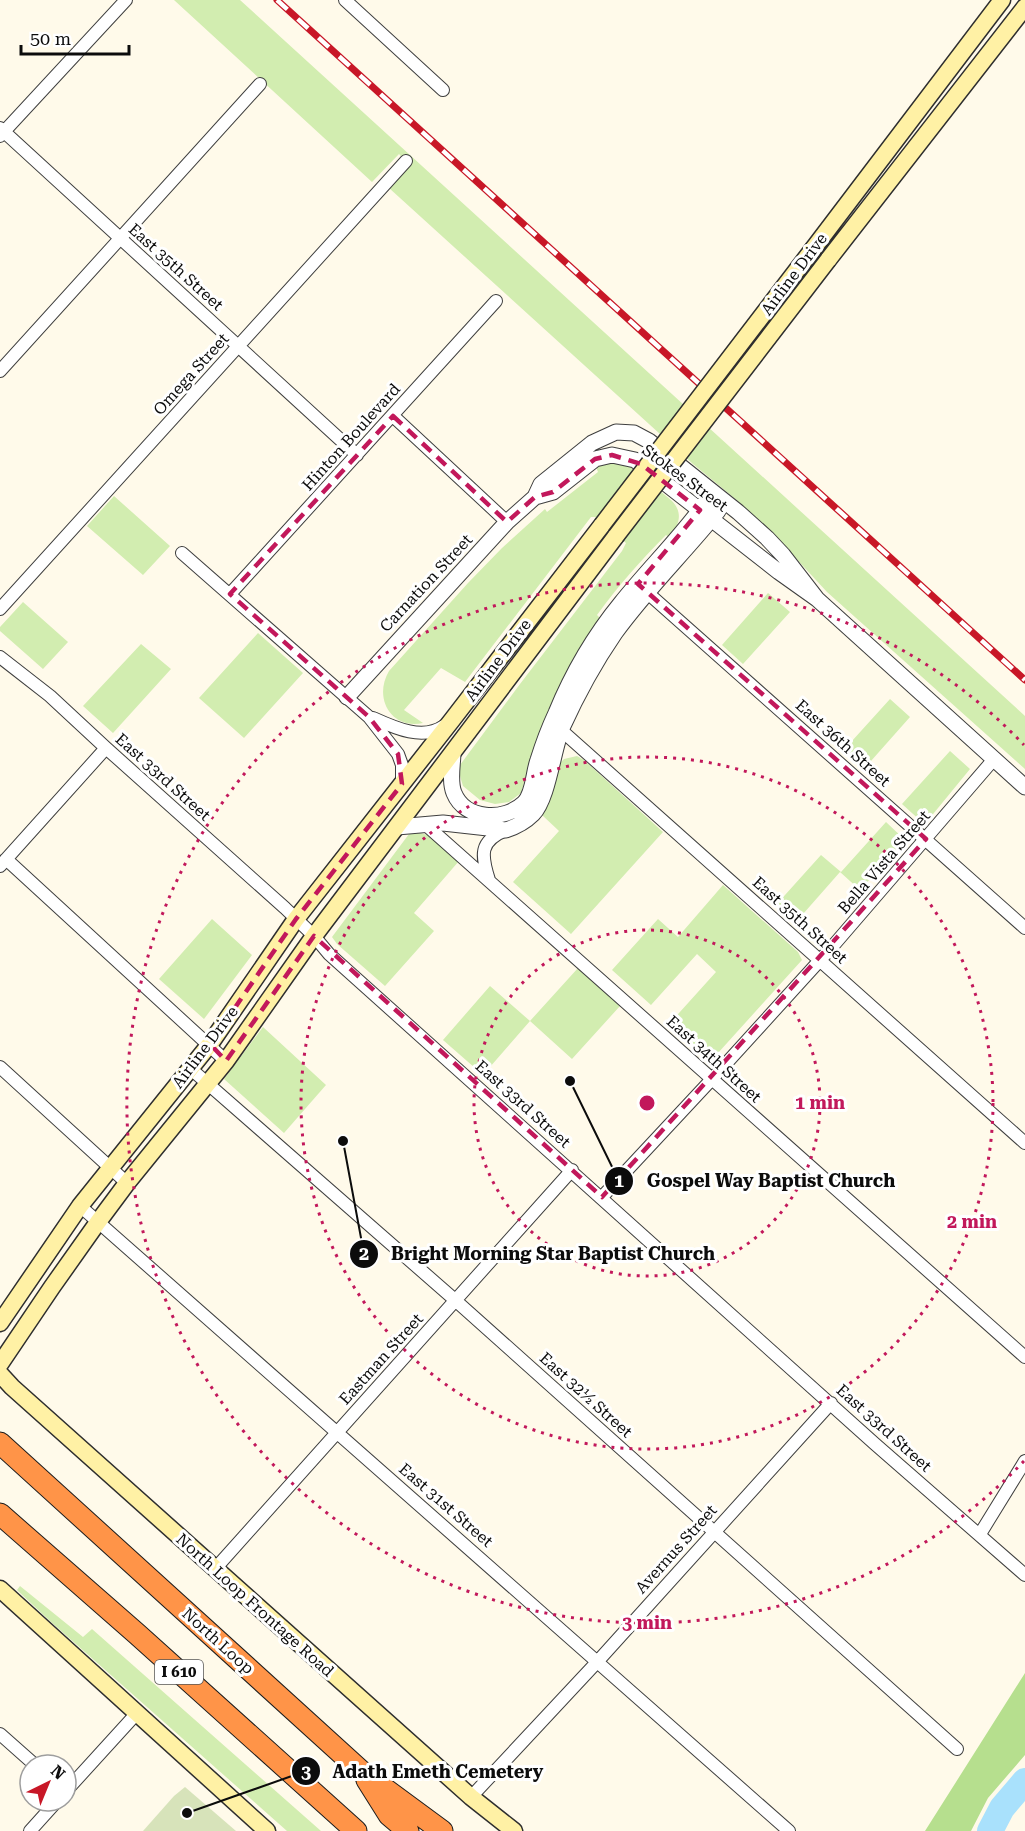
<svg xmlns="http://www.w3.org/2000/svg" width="1025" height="1831" viewBox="0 0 1025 1831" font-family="'Roboto Serif',serif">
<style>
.green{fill:#d2edb0}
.forest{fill:#b6df8e}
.cemetery{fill:#d7e3ba}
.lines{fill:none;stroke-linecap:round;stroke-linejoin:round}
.river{stroke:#a9e1fc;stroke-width:26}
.minor-casing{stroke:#3f3f3f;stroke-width:14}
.tertiary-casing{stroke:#3f3f3f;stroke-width:17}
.secondary-casing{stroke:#2e2e2e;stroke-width:19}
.motorway-casing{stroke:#1d1d1d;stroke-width:23}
.minor{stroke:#fff;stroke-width:12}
.tertiary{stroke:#fff;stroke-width:15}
.secondary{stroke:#fff1a5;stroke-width:16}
.motorway{stroke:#ff9448;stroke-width:21}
.rail-casing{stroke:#c81727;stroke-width:7}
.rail{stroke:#fff;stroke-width:4.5;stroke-dasharray:14;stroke-linecap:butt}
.secondary-bridge-casing{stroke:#2e2e2e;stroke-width:19;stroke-linecap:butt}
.secondary-bridge{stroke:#fff1a5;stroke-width:16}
.marked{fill:none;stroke:#c2185b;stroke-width:4.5;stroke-dasharray:12 8;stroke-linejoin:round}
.ring{fill:none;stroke:#c2185b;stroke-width:3;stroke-dasharray:3 6}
.labels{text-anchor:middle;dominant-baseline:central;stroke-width:6;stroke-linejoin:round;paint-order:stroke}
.shield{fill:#fff;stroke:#555;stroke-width:1.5}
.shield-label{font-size:15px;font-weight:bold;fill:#0c0c0c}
.street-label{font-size:16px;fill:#0c0c0c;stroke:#fff}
.centre{fill:#c2185b;stroke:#fff;stroke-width:3}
.ring-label{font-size:18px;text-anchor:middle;font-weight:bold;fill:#c2185b;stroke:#fff;stroke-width:6;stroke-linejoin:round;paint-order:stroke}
.leader{fill:none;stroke:#0c0c0c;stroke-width:2}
.callout-dot{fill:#0c0c0c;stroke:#fff;stroke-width:2}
.mark-label{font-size:18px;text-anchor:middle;font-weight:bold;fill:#fff}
.callout-label{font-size:18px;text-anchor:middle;font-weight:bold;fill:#0c0c0c;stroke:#fff;stroke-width:6;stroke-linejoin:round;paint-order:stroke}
</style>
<rect width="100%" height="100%" fill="#fffaea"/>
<path class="green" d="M174 0H240L1025 716V769L827 592 779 540 739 502 693 464 389 188 410 166 399 154 372 182Z
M611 461 624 464 631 467 671 500C684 513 679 524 670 538L666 535C641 560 618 586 597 615L601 619 528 769 521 793 509 802 495 804 480 800 463 786 460 776V765L520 684 622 551 626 543 595 517H591L465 682 441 668 404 710 423 723C391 730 373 698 389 671L468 583 502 548 545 509 547 512 598 472 596 467Z
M114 496 170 546 143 575 87 526Z
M768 593 790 612 743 664 722 645Z
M23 602 68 642 43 669 0 631V627Z
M258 633 303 673 244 738 199 698Z
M141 644 171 669 113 733 83 706Z
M890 699 910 717 863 770 842 752Z
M950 751 970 769 929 819 923 823 902 804Z
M577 756 584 760 663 832 571 934 513 882 559 831 542 815 549 803 559 764 564 759Z
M886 822 905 840 860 890 840 872 796 922 776 905 821 855 841 872Z
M420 833 432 836 459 861 414 913 434 931 385 986 337 944 332 937 409 834Z
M723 885 798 952 802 960 718 1053 711 1057 703 1053 670 1023 716 972 697 954 651 1005 612 970 658 919 678 937Z
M212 919 252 955 204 1019 159 979Z
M578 968 620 1006 572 1059 530 1021 483 1075 443 1040 490 986 530 1021Z
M263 1027 326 1085 284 1133 224 1079Z
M20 1586 83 1637 92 1629 321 1831H287L51 1622 17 1590Z"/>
<path class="forest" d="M1025 1673V1755L988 1798 971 1831H925Z"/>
<path class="cemetery" d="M185 1787 236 1831H143L174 1796Z"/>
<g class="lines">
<path class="river" d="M990 1831 1002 1808 1025 1781"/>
<defs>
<path id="minor" d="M345 0 443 90
M0 128 357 455
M0 136 126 0
M0 371 260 84
M393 416 507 522
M182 553 369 717 398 754 402 765V784
M641 587 1025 928
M230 594 496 301
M0 609 406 161
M0 657 50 696 106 748 285 908 314 936 329 954 875 1444 1025 1575
M373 718C395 728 423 741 444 726
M555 727 561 730 1025 1143
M426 825 1025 1357
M6 859 226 1061
M0 866 106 748
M489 880C481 855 479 841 506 830
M0 1067 127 1183
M191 1069 455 1300 957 1749
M602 1197 712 1079 832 947 994 759
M80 1206 789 1831
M980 1534 1025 1461
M214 1570 572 1170
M0 1734 35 1765
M66 1791 137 1713
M471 1797 598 1661 831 1403
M30 1831 57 1801"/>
<path id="tertiary" d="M535 497 553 492 595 459 612 455 635 460 660 479 779 572 817 599 1025 787
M347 697 507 522 535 497 541 484 592 443 616 432 634 433 649 441 738 512 767 538 783 555 817 599
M453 752C453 764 449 781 454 793 465 820 504 822 524 803 534 793 533 773 538 760 543 744 549 728 556 713 572 674 594 636 621 603 648 569 680 538 706 502
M397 827 443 823 506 830C515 827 526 821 533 814 548 799 553 750 562 728 577 695 595 662 615 633 646 590 685 552 718 511"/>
<path id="secondary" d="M813 249 1002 0
M828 260 1025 7
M0 1323 80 1206 210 1044 296 919 452 720 602 525
M0 1364 52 1287 98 1222 127 1183 226 1061 314 936 616 536
M0 1374 12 1387 471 1797 514 1831
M0 1589 267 1831"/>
<path id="motorway" d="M0 1443 362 1772 442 1831
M0 1514 137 1634 356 1831
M367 1780 389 1815 408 1831"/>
</defs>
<use href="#minor" class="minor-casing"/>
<use href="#tertiary" class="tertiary-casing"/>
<use href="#secondary" class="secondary-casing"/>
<use href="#motorway" class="motorway-casing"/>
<use href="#minor" class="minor"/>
<use href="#tertiary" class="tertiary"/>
<use href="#secondary" class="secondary"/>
<use href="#motorway" class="motorway"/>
<defs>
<path id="rail" d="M277 0 1025 680"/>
</defs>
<use href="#rail" class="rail-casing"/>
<use href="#rail" class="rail"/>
<defs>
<path id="secondary-bridge" d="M602 525 813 249
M616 536 828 260"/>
</defs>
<use href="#secondary-bridge" class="secondary-bridge-casing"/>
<use href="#secondary-bridge" class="secondary-bridge"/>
</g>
<path class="marked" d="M393 416 507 522 535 497 553 492 595 459 612 455 641 464 700 510 638 584 926 839 602 1197 314 936 226 1061 210 1044 296 919 402 784 398 754 369 717 230 594Z"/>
<g class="ring">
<circle cx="647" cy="1103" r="173"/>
<circle cx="647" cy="1103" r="346"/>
<path d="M1024 1461A520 520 0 1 1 1024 745"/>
</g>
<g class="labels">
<rect class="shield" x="155" y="1660" width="48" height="24" rx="4.5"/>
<g class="shield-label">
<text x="179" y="1672">I 610</text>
</g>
<g class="street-label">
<text transform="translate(176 267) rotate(42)">East 35th Street</text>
<text transform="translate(794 274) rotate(-53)">Airline Drive</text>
<text transform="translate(191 374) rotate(-48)">Omega Street</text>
<text transform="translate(351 437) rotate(-48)">Hinton Boulevard</text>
<text transform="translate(685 478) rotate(36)">Stokes Street</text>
<text transform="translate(426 583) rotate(-47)">Carnation Street</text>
<text transform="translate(498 660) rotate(-53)">Airline Drive</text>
<text transform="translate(843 743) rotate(42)">East 36th Street</text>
<text transform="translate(163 777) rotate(42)">East 33rd Street</text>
<text transform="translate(884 862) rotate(-49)">Bella Vista Street</text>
<text transform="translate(800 920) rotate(42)">East 35th Street</text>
<text transform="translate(205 1047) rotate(-53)">Airline Drive</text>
<text transform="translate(714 1059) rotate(42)">East 34th Street</text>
<text transform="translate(523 1104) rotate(42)">East 33rd Street</text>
<text transform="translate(381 1359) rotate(-48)">Eastman Street</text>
<text transform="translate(586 1395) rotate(42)">East 32½ Street</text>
<text transform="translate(884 1428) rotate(42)">East 33rd Street</text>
<text transform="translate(446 1505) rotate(41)">East 31st Street</text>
<text transform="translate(676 1549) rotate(-48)">Avernus Street</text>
<text transform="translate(255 1605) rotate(42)">North Loop Frontage Road</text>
<text transform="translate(218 1641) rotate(42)">North Loop</text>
</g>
</g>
<circle cx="647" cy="1103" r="9" class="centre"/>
<g class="ring-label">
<text x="820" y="1109">1 min</text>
<text x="972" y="1228">2 min</text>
<text x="647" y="1629">3 min</text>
</g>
<path class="leader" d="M570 1081L619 1181M343 1141L364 1254M187 1813L306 1771"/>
<g class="callout-dot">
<circle cx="570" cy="1081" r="6"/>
<circle cx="343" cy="1141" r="6"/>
<circle cx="187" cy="1813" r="6"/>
<circle cx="619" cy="1181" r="15"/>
<circle cx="364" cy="1254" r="15"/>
<circle cx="306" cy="1771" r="15"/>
</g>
<g class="mark-label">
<text x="619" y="1187">1</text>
<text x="364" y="1260">2</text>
<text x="306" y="1778">3</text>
</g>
<g class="callout-label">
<text x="771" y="1187">Gospel Way Baptist Church</text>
<text x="553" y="1260">Bright Morning Star Baptist Church</text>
<text x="438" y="1778">Adath Emeth Cemetery</text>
</g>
<g transform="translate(48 1783) rotate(43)"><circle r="28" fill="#ffffff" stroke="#9e9e9e" stroke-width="1.5"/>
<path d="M0-4.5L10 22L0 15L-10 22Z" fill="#c81727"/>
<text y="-9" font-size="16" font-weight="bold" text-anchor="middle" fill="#0c0c0c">N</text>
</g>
<path d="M21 45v9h108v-9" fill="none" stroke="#0c0c0c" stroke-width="3"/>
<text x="30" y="45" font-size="18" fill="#0c0c0c" stroke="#ffffff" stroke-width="4.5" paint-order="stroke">50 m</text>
</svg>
